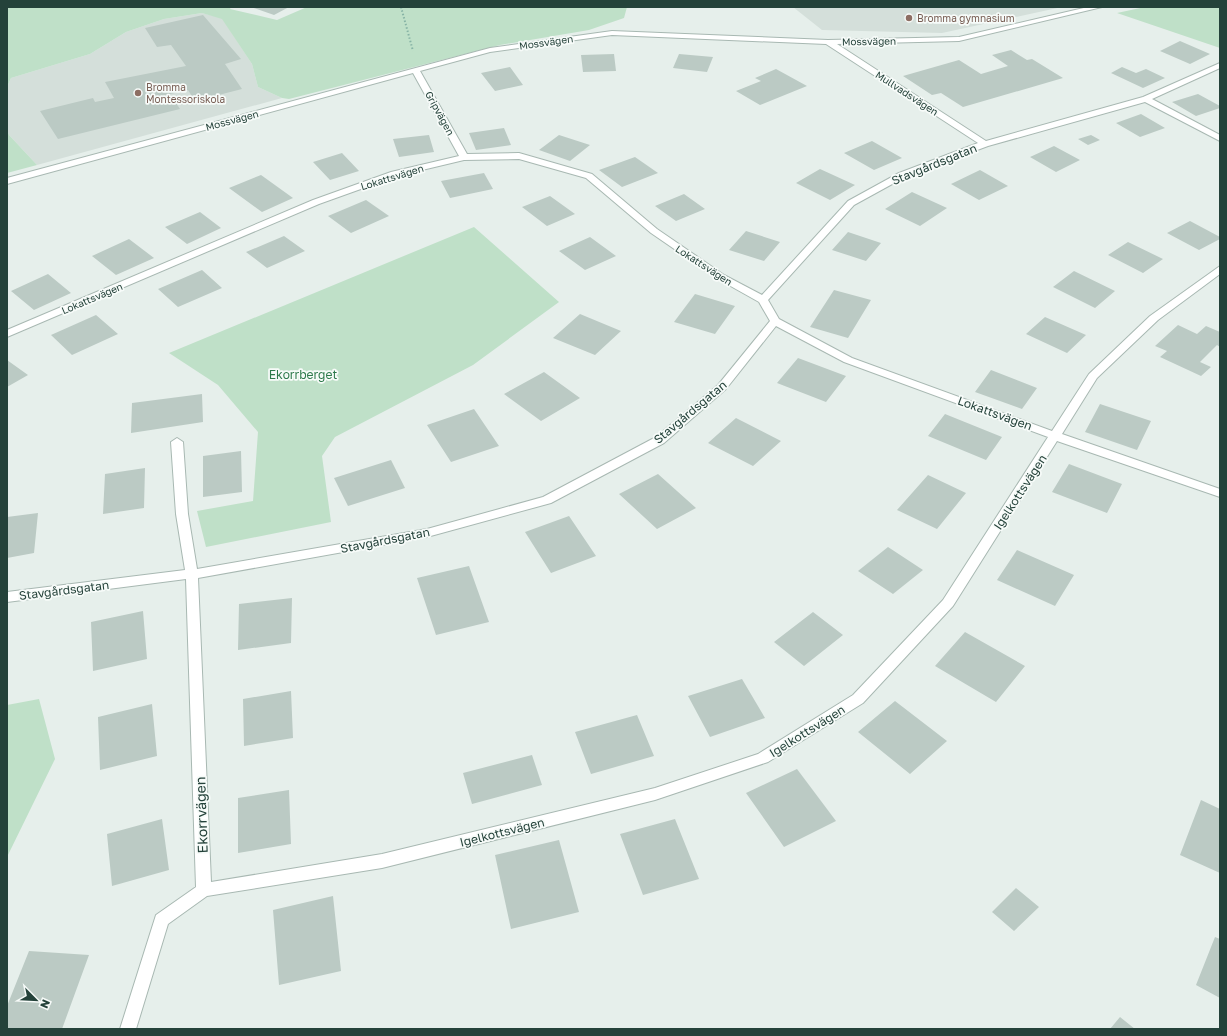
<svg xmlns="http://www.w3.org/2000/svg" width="1227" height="1036" viewBox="0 0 1227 1036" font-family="'Golos Text',sans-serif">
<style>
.built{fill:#d4dfda}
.green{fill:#bfe0c8}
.building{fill:#bbcac4}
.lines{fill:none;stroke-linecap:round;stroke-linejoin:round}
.minor-casing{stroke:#a8b8b2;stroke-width:2}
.path{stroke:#86b3a5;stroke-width:2;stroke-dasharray:1.5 2;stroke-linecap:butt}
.minor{fill:#fff;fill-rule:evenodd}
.education-dot{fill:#8d6e63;stroke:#f7fbf9;stroke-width:1.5}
.labels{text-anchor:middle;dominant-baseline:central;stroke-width:3.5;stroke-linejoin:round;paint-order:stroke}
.far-education-label{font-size:10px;fill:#785e54;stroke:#f7fbf9;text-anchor:start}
.far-street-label{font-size:10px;fill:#24423a;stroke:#f7fbf9}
.street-label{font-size:12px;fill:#24423a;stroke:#f7fbf9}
.park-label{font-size:12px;fill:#2d7a4b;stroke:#f7fbf9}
.near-street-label{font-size:14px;fill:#24423a;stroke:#f7fbf9}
</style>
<rect width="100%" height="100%" fill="#e6efeb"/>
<path class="built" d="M793 7H1062L942 33 822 30Z
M202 13 222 18 252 64 258 87 282 98 37 165 9 135 7 130V87L11 78 90 54 126 32 164 19Z"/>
<path class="green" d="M7 7H231L230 9 277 20 307 7H627L624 18 589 30 500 45 289 99 282 98 258 87 252 64 222 19 202 13 164 19 126 32 90 54 11 78 7 87Z
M1145 7H1220V48L1117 13Z
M7 130 9 135 37 165 7 173Z
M474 227 559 302 473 365 335 437 322 456 331 522 206 547 197 511 253 501 258 432 218 385 169 353Z
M39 699 55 759 7 857V705Z"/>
<path class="building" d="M251 7H289L274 15Z
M203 15 241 59 225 64 242 89 195 101 188 90 170 94 180 109 58 139 40 111 93 98 95 102 114 98 105 82 186 66 171 45 157 47 145 28Z
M1180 41 1210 54 1190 64 1160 51Z
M1011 50 1027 60 1032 59 1063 78 963 107 941 93 932 95 903 76 959 60 981 74 1008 66 992 55Z
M614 54 616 71 583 72 581 55Z
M679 54 713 57 707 72 673 68Z
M510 67 523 85 495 91 481 73Z
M1122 67 1136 73 1146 69 1165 78 1143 88 1111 73Z
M776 69 807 86 760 105 736 91 761 81 755 78Z
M1198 94 1220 106V108L1196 116 1172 102Z
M1141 114 1165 128 1140 137 1116 123Z
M504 128 511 145 476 150 469 133Z
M429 135 434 152 399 157 393 139Z
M559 135 590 145 570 161 539 150Z
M1091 135 1100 140 1088 145 1078 139Z
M872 141 902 158 874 170 844 153Z
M1054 146 1080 160 1056 172 1030 157Z
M342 153 359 171 330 180 313 162Z
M635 157 658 173 622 187 599 170Z
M820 169 855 185 830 200 796 183Z
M980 170 1008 186 979 200 951 184Z
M484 173 493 189 450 198 441 181Z
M261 175 293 198 262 212 229 188Z
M912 192 947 208 920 226 885 209Z
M684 194 705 209 676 221 655 206Z
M550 196 575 214 547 226 522 207Z
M366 200 389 216 351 233 328 216Z
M200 212 221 228 187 244 165 227Z
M1190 221 1220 237V239L1199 250 1167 233Z
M746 231 780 242 764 261 729 250Z
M848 232 881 243 866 261 832 250Z
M284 236 305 251 267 268 246 252Z
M590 237 616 256 585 270 559 251Z
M129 239 154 258 116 275 92 256Z
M1128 242 1163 259 1143 273 1108 255Z
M202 270 222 288 178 307 158 289Z
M1074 271 1115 291 1095 308 1053 287Z
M48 274 71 293 34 310 11 291Z
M834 290 871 300 848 338 810 327Z
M695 294 735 306 715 334 674 322Z
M580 314 621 331 595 355 553 338Z
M96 315 118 334 72 355 51 335Z
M1045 317 1086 335 1067 353 1026 334Z
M1178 325 1197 334 1206 326 1220 332V347L1217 345 1200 362 1211 367 1201 376 1160 357 1167 351 1155 346Z
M798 358 846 376 826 402 777 383Z
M7 360 28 375 7 387Z
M991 370 1037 388 1022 409 975 392Z
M544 372 580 398 541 421 504 394Z
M202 394 203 422 131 433 132 403Z
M1100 404 1151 421 1137 450 1085 432Z
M474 409 499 446 451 462 427 425Z
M945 414 1002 437 986 460 928 436Z
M736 418 781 441 753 466 708 443Z
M241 451 242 492 203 497V456Z
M391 460 405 488 348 506 334 478Z
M1069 464 1122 484 1107 513 1052 492Z
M145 468 144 508 103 514 105 474Z
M658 474 696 508 657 529 619 494Z
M928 475 966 493 937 529 897 510Z
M38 513 34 553 7 558V517Z
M569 516 596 556 551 573 525 532Z
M888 547 923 570 893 594 858 571Z
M1017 550 1074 575 1055 606 997 580Z
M469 566 489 622 436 635 417 578Z
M292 598 291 643 238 650 239 604Z
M143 611 147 659 93 671 91 622Z
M813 612 843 635 804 666 774 642Z
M965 632 1025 666 996 702 935 666Z
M742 679 765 718 710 737 688 696Z
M291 691 293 738 244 746 243 699Z
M895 701 947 741 910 774 858 732Z
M152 704 157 756 100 770 98 717Z
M637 715 654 756 591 774 575 732Z
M532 755 542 785 472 804 463 773Z
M797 769 836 821 784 847 746 793Z
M289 790 291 844 238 853V798Z
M1201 800 1220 809V873L1180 855Z
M162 819 169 870 112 886 107 834Z
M675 819 699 879 643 895 620 834Z
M559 840 579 912 511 929 495 855Z
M1016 888 1039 907 1014 931 992 912Z
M333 896 341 971 279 985 273 910Z
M1215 937 1220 939V998L1196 985Z
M29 951 89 955 62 1029H7V1006Z
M1120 1017 1135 1029H1110Z"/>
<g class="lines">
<defs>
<path id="minor" d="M1088 7H1102L959 41 837 44 986 141 1143 97 1220 63V68L1152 99 1220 135V141L1145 102 988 146 905 177 854 205 768 300 779 319 852 358 1052 431 1089 374 1150 316 1220 266V274L1158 320 1097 378 1062 434 1220 489V497L1057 441 953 606 863 703 768 762 655 800 382 868 207 896 168 924 136 1029H120L156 915 196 887 186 579 7 602V592L185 570 176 514 171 442 177 438 183 442 188 514 197 569 427 529 543 497 656 437 718 385 770 321 759 302 718 279 651 233 586 178 519 159 464 160 397 176 319 204 7 337V330L313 200 391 172 459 156 413 73 7 184V178L490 48 612 31 828 40 959 37ZM612 35 826 44 978 143 899 173 848 201 762 295 724 275 657 229 592 174 519 153 467 154 420 71 490 52ZM776 326 844 362 1048 437 943 600 853 695 758 754 655 788 382 854 211 882 198 578 427 537 551 503 664 443 726 389Z"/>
</defs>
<use href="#minor" class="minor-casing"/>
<path class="path" d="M401 7 413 51"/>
<use href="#minor" class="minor"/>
</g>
<g class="education-dot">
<circle cx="909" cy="18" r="4"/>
<circle cx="138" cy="93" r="4"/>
</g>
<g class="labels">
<g class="far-education-label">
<text x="917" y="18">Bromma gymnasium</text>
<text x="146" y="87">Bromma<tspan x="146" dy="12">Montessoriskola</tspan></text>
</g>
<g class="far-street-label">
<text transform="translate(869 41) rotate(-1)">Mossvägen</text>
<text transform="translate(546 42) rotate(-8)">Mossvägen</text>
<text transform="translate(907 93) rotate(33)">Mullvadsvägen</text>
<text transform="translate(440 113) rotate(61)">Gripvägen</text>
<text transform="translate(232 120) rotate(-15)">Mossvägen</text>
<text transform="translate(392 177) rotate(-17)">Lokattsvägen</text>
<text transform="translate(704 265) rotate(33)">Lokattsvägen</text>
<text transform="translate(92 298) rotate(-23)">Lokattsvägen</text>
</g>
<g class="street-label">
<text transform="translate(934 164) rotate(-22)">Stavgårdsgatan</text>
<text transform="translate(690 412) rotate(-40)">Stavgårdsgatan</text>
<text transform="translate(995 413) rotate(20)">Lokattsvägen</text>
<text transform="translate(1020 492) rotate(-57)">Igelkottsvägen</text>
<text transform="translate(385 540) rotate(-11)">Stavgårdsgatan</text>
<text transform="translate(64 590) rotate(-7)">Stavgårdsgatan</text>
<text transform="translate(807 731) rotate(-32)">Igelkottsvägen</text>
<text transform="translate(502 832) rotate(-14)">Igelkottsvägen</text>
</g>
<g class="park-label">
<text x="303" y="374">Ekorrberget</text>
</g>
<g class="near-street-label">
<text transform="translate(201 815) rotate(-92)">Ekorrvägen</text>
</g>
</g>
<rect width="1227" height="1036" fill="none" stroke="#24423a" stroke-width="16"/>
<g transform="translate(36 1000) rotate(114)" stroke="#f7fbf9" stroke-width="3" paint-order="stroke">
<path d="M0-3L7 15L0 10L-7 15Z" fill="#24423a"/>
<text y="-6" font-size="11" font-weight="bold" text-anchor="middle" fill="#24423a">N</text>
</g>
</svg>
